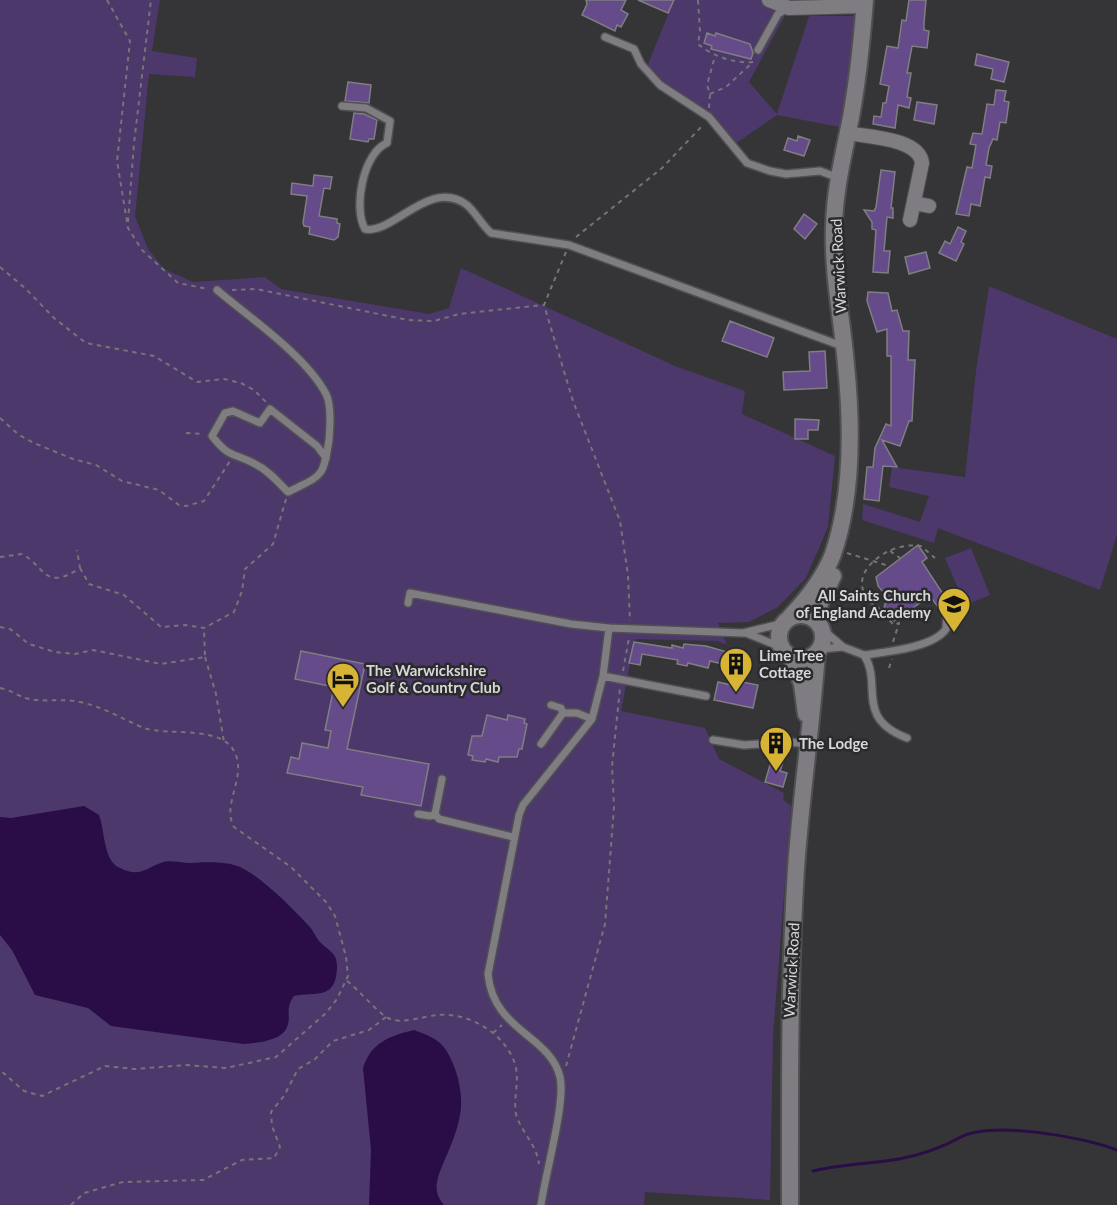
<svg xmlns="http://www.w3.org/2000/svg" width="1117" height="1205" viewBox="0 0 1117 1205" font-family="Lato,sans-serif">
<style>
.green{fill:#4d386b}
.water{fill:#2a0d46}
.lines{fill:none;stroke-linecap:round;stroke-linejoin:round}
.stream{stroke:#2a0d46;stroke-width:3}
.building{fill:#654b89;stroke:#7f7e82;stroke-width:1.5}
.service-casing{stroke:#505052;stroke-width:10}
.minor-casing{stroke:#505052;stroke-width:16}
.tertiary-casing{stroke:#505052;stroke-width:20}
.path{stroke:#757477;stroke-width:2;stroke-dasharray:4.5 4.5;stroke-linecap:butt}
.service{stroke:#7f7d81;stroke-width:7}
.minor{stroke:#7f7d81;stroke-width:14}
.tertiary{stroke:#7f7d81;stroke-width:16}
.labels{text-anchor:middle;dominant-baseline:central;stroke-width:5;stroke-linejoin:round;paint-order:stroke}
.street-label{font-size:15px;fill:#d7d7d9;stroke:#2b2a2d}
.poi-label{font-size:15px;font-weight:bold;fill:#d7d7d9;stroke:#2b2a2d;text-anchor:start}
</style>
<rect width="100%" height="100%" fill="#353437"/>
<path class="green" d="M0 0H160L152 51 197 58 195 77 149 74 135 216 148 249 164 269 193 282 265 277 281 289 429 314 449 308 461 268 675 366 745 391 742 414 835 456 828 527 806 578 778 607 749 622 718 623 727 645 717 641 635 639 621 711 705 728 719 759 784 793 783 800 791 806 773 1035 770 1200 645 1192 644 1205H0Z
M674 0H771L789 8 749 82 777 114 809 16H853L859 23 845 128 777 115 732 146 703 113 660 85 646 69Z
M989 286 1117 339V535L1100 590 938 528 934 543 862 520 863 504 920 522 929 496 889 487 892 467 965 477 976 371Z
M971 548 990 595 965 605 945 558Z"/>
<path class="water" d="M84 806 99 815C105 830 103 861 120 868 140 878 146 868 163 862 170 860 182 863 190 863 205 862 226 861 240 867 262 877 292 908 309 926 313 930 315 936 319 941 329 952 338 952 337 969 335 1001 315 991 294 996 284 1010 292 1015 287 1027 282 1041 256 1043 244 1044L111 1026 88 1008 35 995 12 950 0 935V817L11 818Z
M414 1030C439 1039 446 1044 455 1069 460 1083 463 1100 460 1115 458 1128 451 1146 445 1159 439 1174 430 1190 444 1205H369L371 1150 363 1068C371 1043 389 1036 414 1030Z"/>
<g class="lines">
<path class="stream" d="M813 1171C842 1164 870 1164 899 1159 920 1155 941 1148 959 1138 991 1120 1084 1137 1117 1150"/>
</g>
<path class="building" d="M586 0H626L621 10 628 14 621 27 617 25 615 31 582 15 587 4Z
M638 0H674L668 13Z
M909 0H926L924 23V30L929 31 927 48 912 46 907 73H911L907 97 911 98 909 108 898 105 895 128 873 124 874 116 881 117 883 103H886L889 86 880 84 887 46 898 48 902 20 906 21Z
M707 33 715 36 716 33 750 44 753 53 751 59 711 49 712 46 704 43Z
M977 54 1009 62 1004 82 991 79 993 69 975 65Z
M348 82 371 85 369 103 345 101Z
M996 90 1006 91 1004 101 1009 102 1006 123 1000 122 997 140 993 139 989 148 986 165 992 166 990 178 985 177 980 206 971 204 969 216 956 214 967 167 972 168 976 145 970 144 973 133 982 134 987 104 994 105Z
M917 102 937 105 934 124 914 120Z
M354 113 364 114 377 120 374 139H369L368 142 350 139Z
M798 136 810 140 804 156 784 150 788 138 797 141Z
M881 170 895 172 891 208H893V218L887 217 884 251H890L888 273 873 272 876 230 872 229V222L864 210 874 211 876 207Z
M314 175 332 177 330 189 324 188 319 216 337 219V223L340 224 338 237 334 240 309 234 310 227 304 226 303 223 307 196 291 194 292 183 313 186Z
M804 214 817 224 805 239 794 229Z
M958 227 966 231 961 242 964 244 956 261 939 253 945 241 950 244Z
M926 252 930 268 909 274 905 257Z
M868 292 888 293 892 311 897 310 903 331H909L908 360H915L912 421H909L900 446 882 440 897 467 883 466 879 501 864 499 867 467H873L875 448 886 424 891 426V356H887V329L877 332 867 301Z
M730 321 774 338 767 357 722 341Z
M825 351 827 388 784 390 783 372 810 371 809 352Z
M795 419 819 420 818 430H808V439H795Z
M918 545 927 558 922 562 947 600 938 607 930 596 894 621 884 608 885 604 890 600 878 586 876 577Z
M634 642 672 648V645L683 648 684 644 706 646 734 654 731 666 710 661 708 668 688 663 687 666 677 664 678 660 642 654 640 665 629 663Z
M301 651 365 664 347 749 429 764 421 806 361 795 363 787 287 773 291 757 299 759 302 743 328 748 331 731 325 730 334 687 295 679Z
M732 680 758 685 753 708 714 700 718 682 731 685Z
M487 715 507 720 508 715 525 719 524 723 527 724 522 749H519L517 757H499L498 762 486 759 485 762 472 760 473 756 468 755 472 736H482Z
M773 755 784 759 780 771 787 773 783 787 765 782Z"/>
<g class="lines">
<defs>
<path id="service" d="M605 37 634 49 641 64 660 85 709 117 747 163 770 171 786 174 820 171 839 178
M758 50 778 14 786 9
M342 106 366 108 390 121 387 143C363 153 353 208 365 229 393 235 430 177 467 205 476 213 482 225 491 233L569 245 842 346
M217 290C250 318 306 356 326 394 332 405 330 428 329 440 323 479 322 475 288 492 278 482 268 470 255 464 233 452 230 459 212 436L225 413 233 411 260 423 270 409 317 446 326 458
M408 603 410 593 571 624 609 628
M822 629 843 647
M746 633 776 645 784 651
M820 649 843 647 864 655C883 684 854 718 907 738
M864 655C885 652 933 648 946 629L947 613
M603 676 706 696
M551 705 561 708 563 713
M713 740 744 745 790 742 807 744
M541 744 563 713H577L592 719
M442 779 435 814 439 819 513 837
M418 814 430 816 435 814
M541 1205C545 1175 566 1102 560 1077 550 1035 493 1031 488 974L519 815 523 805 592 719 603 676 609 628 743 633 784 623"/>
<path id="minor" d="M769 0 789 8 865 6
M847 133C867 137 919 138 922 163L910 220
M914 203 929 206"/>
<path id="tertiary" d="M779 637a22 22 0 1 1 44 0a22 22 0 1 1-44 0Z
M790 617C807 599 824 578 833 554 853 496 852 425 846 365 842 318 832 272 834 225 835 188 844 153 851 117 858 79 862 39 865 0
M817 621 820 603 833 576
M792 657 802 684 806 714
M790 1205C790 1093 789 981 796 869 801 796 812 724 817 652"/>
</defs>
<use href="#service" class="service-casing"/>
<use href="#minor" class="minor-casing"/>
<use href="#tertiary" class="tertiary-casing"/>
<path class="path" d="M107 0 130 41 117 161 128 228 142 250 178 283 208 289
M698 0 700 31 698 44C712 56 735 64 754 62L755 59
M710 94 726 87 752 63
M709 108 710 94 707 85 715 56
M128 222 134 143 151 0
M576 237 662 168 704 124
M566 252 544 305 573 401 620 521 628 575 630 621
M0 267 26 289 54 318 86 343 154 356 197 382 224 379 241 383 254 390 266 402
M232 290 256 289 408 320 434 321 459 314 543 305
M0 418 19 435 34 443 73 459 96 465 122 481 159 490 179 505 186 506 204 501 230 461
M186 433 203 434
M890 551 900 558
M847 553 889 566
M0 557 22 554C45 566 44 592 80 568L77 550
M80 568 89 584 124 595 161 627 186 625 204 628 234 612 242 591 245 569 273 544 286 499
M0 627 10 629 29 644 55 652 75 654 93 650 161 664 205 657 204 629
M893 642 899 623 894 625C889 621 887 615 882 611 879 607 874 606 871 603 852 583 866 564 885 553 896 547 908 544 921 546L935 558
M205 657 216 694 224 742
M889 668 892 659
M623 671 629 638
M0 688C10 690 17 695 25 698 43 703 62 698 80 702 104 707 122 719 144 728 167 736 220 725 234 751 248 776 221 804 234 827L291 867 326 902 335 916 346 957 348 976 337 999 326 1013 276 1057 226 1068 186 1065 135 1069 105 1066 42 1096 24 1091 0 1070
M347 981C358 989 379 1014 388 1018 402 1025 423 1016 438 1015 468 1012 505 1033 515 1064 520 1080 513 1097 516 1114 521 1132 537 1145 539 1164
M493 1033 502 1025
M566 1066 605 924 614 807 612 766 620 688
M71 1205 84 1193 123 1182 203 1180 242 1160 274 1158 280 1147 272 1126 271 1112 284 1096 298 1069 314 1060 333 1041 369 1030 386 1017"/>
<use href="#service" class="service"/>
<use href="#minor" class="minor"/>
<use href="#tertiary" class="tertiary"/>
</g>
<defs>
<symbol id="school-pin" viewBox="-11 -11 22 30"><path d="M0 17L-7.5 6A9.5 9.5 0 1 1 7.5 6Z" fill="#d8b434" stroke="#2b2a2d"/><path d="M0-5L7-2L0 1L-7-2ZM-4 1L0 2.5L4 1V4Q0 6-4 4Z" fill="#111"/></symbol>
<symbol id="building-pin" viewBox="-11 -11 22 30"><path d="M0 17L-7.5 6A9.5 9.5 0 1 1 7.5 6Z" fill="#d8b434" stroke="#2b2a2d"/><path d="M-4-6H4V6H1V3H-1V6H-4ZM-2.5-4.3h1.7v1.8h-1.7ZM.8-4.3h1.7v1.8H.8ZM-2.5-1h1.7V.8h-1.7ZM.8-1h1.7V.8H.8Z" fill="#111"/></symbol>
<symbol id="hotel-pin" viewBox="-11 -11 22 30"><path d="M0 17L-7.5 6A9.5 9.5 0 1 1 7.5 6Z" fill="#d8b434" stroke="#2b2a2d"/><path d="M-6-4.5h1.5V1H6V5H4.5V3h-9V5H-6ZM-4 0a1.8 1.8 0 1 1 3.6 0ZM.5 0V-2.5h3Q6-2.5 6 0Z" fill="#111"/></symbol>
</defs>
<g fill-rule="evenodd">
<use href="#school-pin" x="935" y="585" width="38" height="52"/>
<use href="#building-pin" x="717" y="645" width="38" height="52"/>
<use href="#hotel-pin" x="324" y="660" width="38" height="52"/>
<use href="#building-pin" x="757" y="724" width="38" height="52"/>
</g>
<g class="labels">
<g class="street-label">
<text transform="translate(838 266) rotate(-93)">Warwick Road</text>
<text transform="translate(791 970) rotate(-87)">Warwick Road</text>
</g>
<g class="poi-label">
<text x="931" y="595" text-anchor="end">All Saints Church<tspan x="931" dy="17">of England Academy</tspan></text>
<text x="759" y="655">Lime Tree<tspan x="759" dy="17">Cottage</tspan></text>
<text x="366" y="670">The Warwickshire<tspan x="366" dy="17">Golf &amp; Country Club</tspan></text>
<text x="799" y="743">The Lodge</text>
</g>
</g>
</svg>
